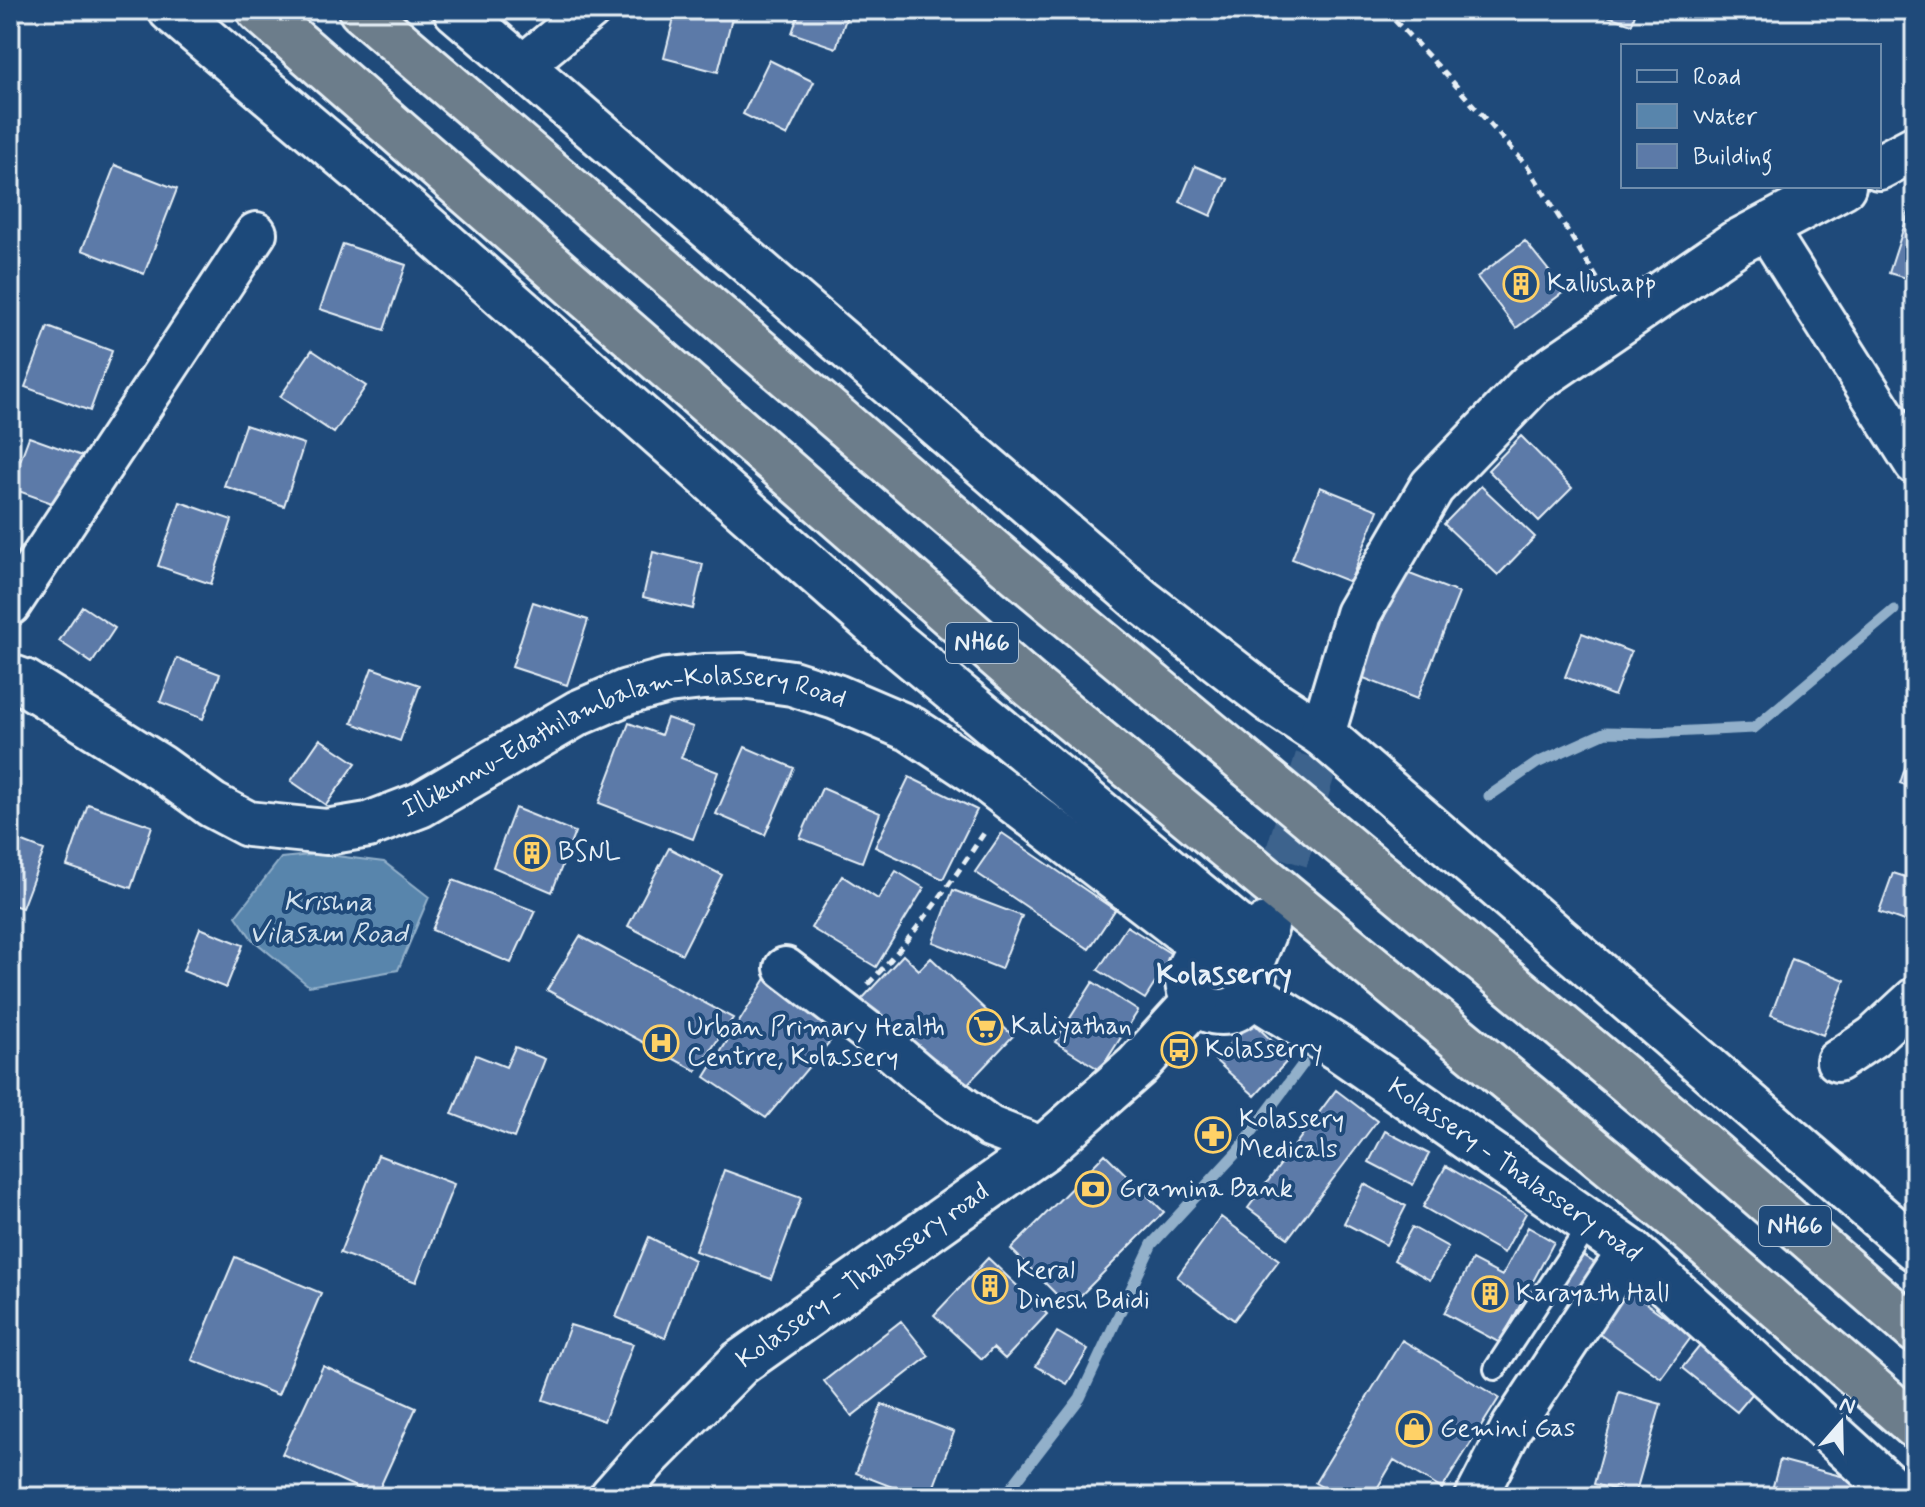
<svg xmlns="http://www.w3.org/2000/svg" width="1925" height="1507" viewBox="0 0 1925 1507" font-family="Mynerve,sans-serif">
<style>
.water{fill:#5885ac;stroke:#92b0ca;stroke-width:2}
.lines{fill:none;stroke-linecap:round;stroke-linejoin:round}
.stream{stroke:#92b0ca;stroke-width:11}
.building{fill:#5c7aa8;stroke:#e8f1f8;stroke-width:2}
.secondary-tunnel{stroke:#3d638d;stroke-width:44;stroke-dasharray:44 22;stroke-linecap:butt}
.service-casing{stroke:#e8f1f8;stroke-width:26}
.minor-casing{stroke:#e8f1f8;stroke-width:46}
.tertiary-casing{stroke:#e8f1f8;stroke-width:50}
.secondary-casing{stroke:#e8f1f8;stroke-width:50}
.trunk-casing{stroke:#e8f1f8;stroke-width:50}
.path{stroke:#e8f1f8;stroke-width:5;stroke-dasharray:8 6;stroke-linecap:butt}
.service{stroke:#1f4a7a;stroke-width:20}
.minor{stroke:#1f4a7a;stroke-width:40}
.tertiary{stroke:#1f4a7a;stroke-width:44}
.secondary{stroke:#1f4a7a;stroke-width:44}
.trunk{stroke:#6c7d8b;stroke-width:44}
.labels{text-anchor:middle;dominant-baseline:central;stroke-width:8;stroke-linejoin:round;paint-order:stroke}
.shield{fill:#1f4a7a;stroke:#acbfd2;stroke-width:2}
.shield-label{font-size:24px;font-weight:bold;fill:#e8f1f8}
.poi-label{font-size:26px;fill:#e8f1f8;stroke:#1f4a7a;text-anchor:start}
.street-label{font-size:26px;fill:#e8f1f8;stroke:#1f4a7a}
.water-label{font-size:28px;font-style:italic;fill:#d2e1ed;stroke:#1f4a7a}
.quarter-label{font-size:30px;font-weight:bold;fill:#e8f1f8;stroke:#1f4a7a}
</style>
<rect width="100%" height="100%" fill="#1f4a7a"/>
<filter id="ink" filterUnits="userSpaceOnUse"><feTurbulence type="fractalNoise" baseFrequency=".0125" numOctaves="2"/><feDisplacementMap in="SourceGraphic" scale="16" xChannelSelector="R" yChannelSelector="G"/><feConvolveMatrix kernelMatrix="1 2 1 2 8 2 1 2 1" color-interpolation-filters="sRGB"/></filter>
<g filter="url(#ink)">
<path class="water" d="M320 854 384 862 429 897 398 970 309 986 252 939 236 916 281 858Z"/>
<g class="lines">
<path class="stream" d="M1489 796 1537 763 1606 732 1650 733 1754 728 1894 610
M1004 1497 1080 1398 1152 1244 1237 1152 1303 1064"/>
</g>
<path class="building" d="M676 10H734L718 72 664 58Z
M800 10H849L836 48 792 33Z
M1589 10H1636L1632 24Z
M769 60 814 82 787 136 743 114Z
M115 165 177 189 144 274 82 250Z
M1195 166 1227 179 1211 216 1180 202Z
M1913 199H1915V281L1889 273Z
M1525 241 1565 291 1516 328 1477 277Z
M343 244 406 265 384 330 320 309Z
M48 327 112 351 90 411 25 387Z
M312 350 366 386 334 433 280 397Z
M245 425 304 444 284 506 224 486Z
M1521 436 1572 488 1539 521 1488 470Z
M29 437 82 456 63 507 10 488Z
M1481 486 1535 537 1498 575 1444 524Z
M1320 487 1378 510 1350 582 1292 559Z
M180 502 232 520 211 584 158 566Z
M653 552 703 564 693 609 643 597Z
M1402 571 1459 593 1417 699 1361 677Z
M533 602 588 620 567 685 512 667Z
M82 606 115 628 92 663 59 641Z
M1582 633 1631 652 1614 696 1565 677Z
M177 658 220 674 203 719 160 702Z
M372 668 420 685 400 741 352 723Z
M667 718 693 727 681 758 718 772 693 839 599 803 629 723 661 735Z
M320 739 356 763 326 805 291 781Z
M1915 739V788L1900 783Z
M745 747 794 768 765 835 716 814Z
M909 777 977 810 943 879 875 847Z
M822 788 880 813 862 862 800 838Z
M88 804 152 826 131 888 67 866Z
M515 808 575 832 552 892 493 867Z
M1002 833 1115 910 1089 949 975 872Z
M10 837 44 850 22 908 10 904Z
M669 848 722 875 682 954 628 926Z
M896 871 924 888 876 967 811 928 842 876 878 899Z
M1893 873 1915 880V925L1879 912Z
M453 880 535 911 511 963 432 930Z
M953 890 1022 916 1001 969 933 942Z
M1127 926 1173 955 1145 999 1098 970Z
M200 928 243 945 226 988 183 971Z
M580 936 733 1018 696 1071 547 990Z
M903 955 919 970 931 958 1013 1036 960 1092 861 1000Z
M1792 959 1845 980 1823 1035 1771 1015Z
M770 972 842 1027 766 1118 705 1077Z
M1093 982 1138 1011 1100 1070 1055 1042Z
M1251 1021 1290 1058 1255 1096 1215 1060Z
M515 1047 545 1059 514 1138 452 1114 476 1055 506 1067Z
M1336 1090 1377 1121 1288 1238 1248 1208Z
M1385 1131 1429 1154 1413 1185 1369 1162Z
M1105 1154 1164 1212 1069 1307 1011 1249Z
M378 1155 454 1184 416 1282 340 1253Z
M1446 1166 1526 1213 1504 1253 1423 1207Z
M724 1170 801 1198 771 1279 695 1251Z
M1364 1184 1406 1206 1386 1245 1344 1223Z
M1221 1217 1279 1260 1234 1320 1177 1277Z
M1412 1227 1448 1247 1430 1280 1394 1260Z
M1528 1227 1554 1242 1500 1343 1444 1313 1472 1260 1502 1276Z
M649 1237 694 1260 665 1338 616 1317Z
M1579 1253 1604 1269 1580 1305 1555 1288Z
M235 1257 321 1293 278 1395 192 1360Z
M988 1258 1047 1314 1005 1359 993 1348 982 1359 934 1315Z
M1623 1287 1692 1336 1661 1378 1592 1329Z
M901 1321 929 1356 852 1416 824 1381Z
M570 1325 633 1344 604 1421 543 1400Z
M1057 1332 1088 1350 1067 1384 1036 1366Z
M1402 1340 1499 1398 1442 1489 1394 1460 1372 1497H1340L1315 1483Z
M1703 1342 1759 1386 1737 1412 1682 1368Z
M323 1366 416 1408 376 1496 282 1454Z
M1619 1392 1661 1404 1635 1495 1594 1484Z
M882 1404 954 1432 930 1497H918L856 1473Z
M1780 1460 1856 1480 1852 1497H1770Z"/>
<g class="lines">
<path class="secondary-tunnel" d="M1266 923 1317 759"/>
<defs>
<path id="service" d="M1495 1369 1591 1222"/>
<path id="minor" d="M522 66 590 10
M1765 227 1915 464
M10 605 256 233
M785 968 880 1041 920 1075 990 1127 1044 1148
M1837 1061 1873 1037 1915 998
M1476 1497 1512 1427 1629 1250"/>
<g id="tertiary">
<path d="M171 10 408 211 897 644 1258 944"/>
<path d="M456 10 1142 601 1270 700 1322 734 1358 614 1432 487 1533 382 1736 243 1843 186"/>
<path d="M1879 167 1915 148"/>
<path id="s1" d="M1252 994 1338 1048 1629 1250 1901 1497"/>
</g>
<g id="secondary">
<path id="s2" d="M10 677 24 682 161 768 212 805 248 824 326 832 368 825 420 805 578 713 627 692 667 681 704 677 742 676 792 683 836 697 911 729 975 771 1207 949"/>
<path d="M1322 734 1915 1248"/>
<circle cx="1221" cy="979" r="33"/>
<path d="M1251 963 1266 926"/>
<path id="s3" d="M612 1497 650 1454 740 1363 1044 1148 1137 1066 1196 1001"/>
</g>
<path id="trunk" d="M259 10 1028 683 1677 1219 1915 1426
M361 10 1013 569 1675 1121 1915 1330"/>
</defs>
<use href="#service" class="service-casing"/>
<use href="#minor" class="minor-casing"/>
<use href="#tertiary" class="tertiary-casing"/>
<use href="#secondary" class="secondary-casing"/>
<use href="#trunk" class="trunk-casing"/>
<path class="path" d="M1385 10 1451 80 1528 167 1603 288
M868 984C913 938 951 883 986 830"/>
<use href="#service" class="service"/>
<use href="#minor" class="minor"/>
<use href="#tertiary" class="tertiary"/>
<use href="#secondary" class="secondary"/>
<use href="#trunk" class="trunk"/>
</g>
</g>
<defs>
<symbol id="building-ring" viewBox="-11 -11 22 22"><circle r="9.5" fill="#1f4a7a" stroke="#ffd166" stroke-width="1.5"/><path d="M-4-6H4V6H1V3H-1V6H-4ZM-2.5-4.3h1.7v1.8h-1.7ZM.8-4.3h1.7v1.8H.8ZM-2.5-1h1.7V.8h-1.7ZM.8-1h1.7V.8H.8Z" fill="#ffd166"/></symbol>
<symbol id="supermarket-ring" viewBox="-11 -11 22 22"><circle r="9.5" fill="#1f4a7a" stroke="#ffd166" stroke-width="1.5"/><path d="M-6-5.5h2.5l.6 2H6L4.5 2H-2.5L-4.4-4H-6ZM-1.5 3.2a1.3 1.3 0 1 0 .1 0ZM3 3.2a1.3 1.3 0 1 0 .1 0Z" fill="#ffd166"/></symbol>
<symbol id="hospital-ring" viewBox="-11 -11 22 22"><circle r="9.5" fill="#1f4a7a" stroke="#ffd166" stroke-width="1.5"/><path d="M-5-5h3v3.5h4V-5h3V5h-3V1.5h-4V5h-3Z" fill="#ffd166"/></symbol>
<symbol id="bus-ring" viewBox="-11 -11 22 22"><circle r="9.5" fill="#1f4a7a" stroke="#ffd166" stroke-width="1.5"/><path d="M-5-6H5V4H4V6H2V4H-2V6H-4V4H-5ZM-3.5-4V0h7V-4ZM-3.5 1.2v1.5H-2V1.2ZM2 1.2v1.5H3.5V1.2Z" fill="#ffd166"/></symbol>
<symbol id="pharmacy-ring" viewBox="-11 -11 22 22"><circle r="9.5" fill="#1f4a7a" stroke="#ffd166" stroke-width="1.5"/><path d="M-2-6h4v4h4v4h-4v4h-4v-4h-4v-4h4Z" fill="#ffd166"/></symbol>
<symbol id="bank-ring" viewBox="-11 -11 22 22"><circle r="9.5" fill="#1f4a7a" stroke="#ffd166" stroke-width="1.5"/><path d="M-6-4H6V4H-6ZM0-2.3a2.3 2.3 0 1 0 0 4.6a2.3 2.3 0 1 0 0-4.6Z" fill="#ffd166"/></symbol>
<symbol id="shop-ring" viewBox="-11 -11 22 22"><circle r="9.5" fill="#1f4a7a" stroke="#ffd166" stroke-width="1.5"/><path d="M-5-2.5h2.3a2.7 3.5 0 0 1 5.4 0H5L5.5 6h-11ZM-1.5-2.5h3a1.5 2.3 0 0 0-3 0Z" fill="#ffd166"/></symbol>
</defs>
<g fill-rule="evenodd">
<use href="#building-ring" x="1501" y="264" width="40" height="40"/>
<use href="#building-ring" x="512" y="833" width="40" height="40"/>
<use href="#supermarket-ring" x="965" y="1007" width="40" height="40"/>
<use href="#hospital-ring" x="641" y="1023" width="40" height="40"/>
<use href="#bus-ring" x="1159" y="1030" width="40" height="40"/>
<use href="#pharmacy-ring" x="1193" y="1115" width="40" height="40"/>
<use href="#bank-ring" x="1073" y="1169" width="40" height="40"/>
<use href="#building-ring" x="970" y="1266" width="40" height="40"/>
<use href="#building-ring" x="1470" y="1274" width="40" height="40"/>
<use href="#shop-ring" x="1394" y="1409" width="40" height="40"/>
</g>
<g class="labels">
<g class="shield">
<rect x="946" y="623" width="72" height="40" rx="6"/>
<rect x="1759" y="1206" width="72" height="40" rx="6"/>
</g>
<g class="shield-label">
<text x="982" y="643">NH66</text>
<text x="1795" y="1226">NH66</text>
</g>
<g class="poi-label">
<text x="1547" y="284">Kallushapp</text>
<text x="558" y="853">BSNL</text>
<text x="1011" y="1027">Kaliyathan</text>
<text x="687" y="1028">Urban Primary Health<tspan x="687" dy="30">Centrre, Kolassery</tspan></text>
<text x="1205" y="1050">Kolasserry</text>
<text x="1239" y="1120">Kolassery<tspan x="1239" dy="30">Medicals</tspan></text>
<text x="1119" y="1189">Gramina Bank</text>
<text x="1016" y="1271">Keral<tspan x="1016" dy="30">Dinesh Bdidi</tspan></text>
<text x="1516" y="1294">Karayath Hall</text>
<text x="1440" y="1429">Gemini Gas</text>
</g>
<g class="street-label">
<text stroke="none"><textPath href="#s2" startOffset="678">Illikunnu-Edathilambalam-Kolassery Road</textPath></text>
<text stroke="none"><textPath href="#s1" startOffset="316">Kolassery - Thalassery road</textPath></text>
<text stroke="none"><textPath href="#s3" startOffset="336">Kolassery - Thalassery road</textPath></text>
</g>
<g class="water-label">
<text x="328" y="902">Krishna<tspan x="328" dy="32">Vilasam Road</tspan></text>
</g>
<g class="quarter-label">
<text x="1224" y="974">Kolasserry</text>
</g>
</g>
<rect width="1925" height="1507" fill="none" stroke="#1f4a7a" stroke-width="40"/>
<rect x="20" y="20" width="1885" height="1467" fill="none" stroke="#e8f1f8" stroke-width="3" filter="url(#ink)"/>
<rect x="1621" y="44" width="260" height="144" fill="#1f4a7a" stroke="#6f8dac" stroke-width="2"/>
<rect x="1637" y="70" width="40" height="12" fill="#1f4a7a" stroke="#6f8dac" stroke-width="2"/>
<text x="1693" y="84" font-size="24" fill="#e8f1f8">Road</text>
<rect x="1637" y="104" width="40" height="24" fill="#5885ac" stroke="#6f8dac" stroke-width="2"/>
<text x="1693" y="124" font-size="24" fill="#e8f1f8">Water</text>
<rect x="1637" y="144" width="40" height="24" fill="#5c7aa8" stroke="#6f8dac" stroke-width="2"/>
<text x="1693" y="164" font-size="24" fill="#e8f1f8">Building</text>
<g transform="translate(1841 1423) rotate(20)" stroke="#1f4a7a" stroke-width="6" paint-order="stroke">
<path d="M0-6L14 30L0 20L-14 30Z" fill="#e8f1f8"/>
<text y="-12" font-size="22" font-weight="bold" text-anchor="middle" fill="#e8f1f8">N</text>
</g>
</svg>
